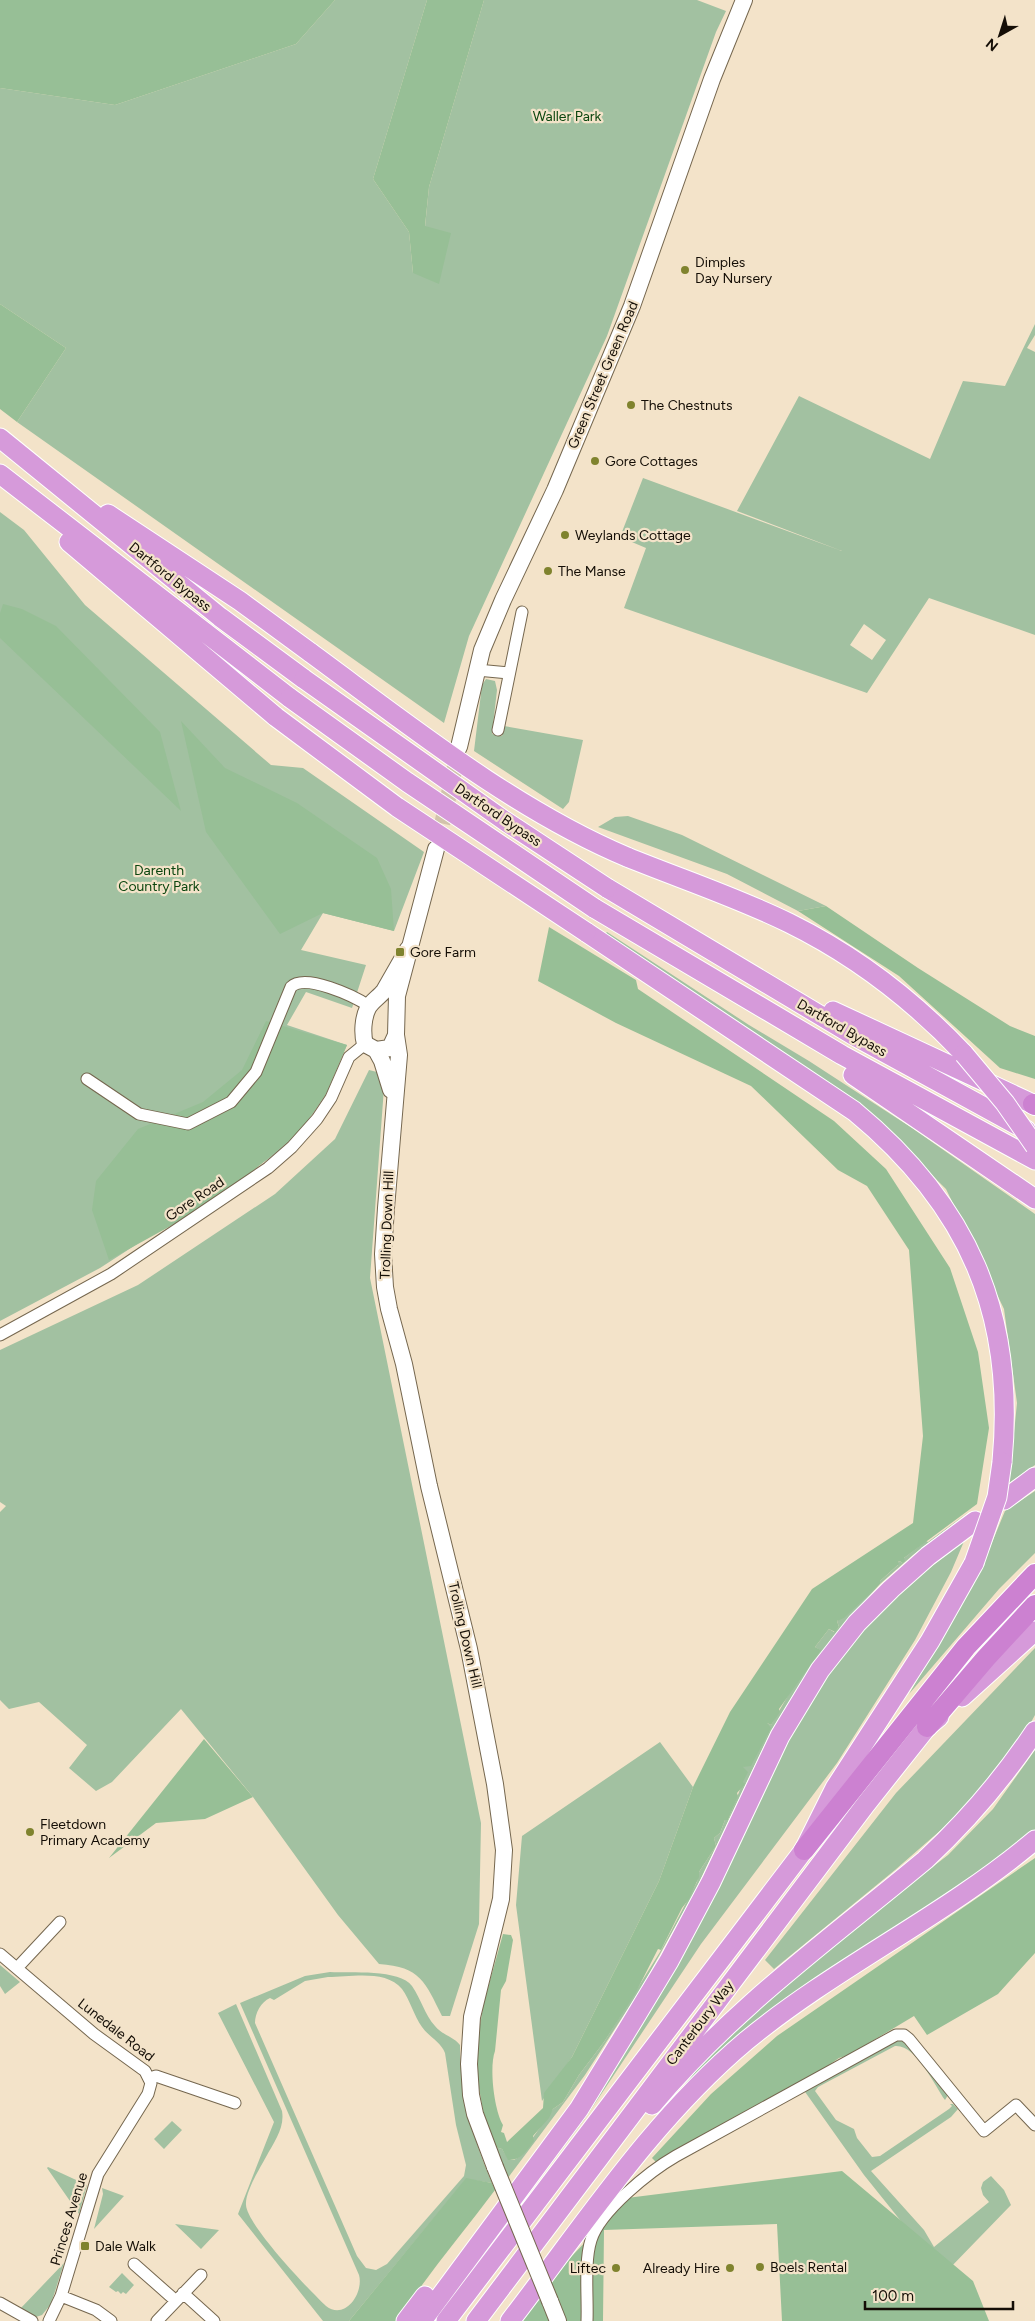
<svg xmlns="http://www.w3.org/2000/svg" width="1035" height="2321" viewBox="0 0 1035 2321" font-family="Figtree,sans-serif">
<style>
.green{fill:#a2c1a1;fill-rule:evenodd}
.forest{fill:#97bf96}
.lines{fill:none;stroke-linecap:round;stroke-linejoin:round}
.secondary-tunnel{stroke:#d2c3ac;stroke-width:16;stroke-dasharray:16 8;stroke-linecap:butt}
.minor-casing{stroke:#75674f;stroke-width:13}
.secondary-casing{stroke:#75674f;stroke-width:18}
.trunk-casing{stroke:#fff;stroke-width:21}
.motorway-casing{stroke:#fff;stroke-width:22}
.minor{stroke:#fff;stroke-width:11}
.secondary{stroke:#fff;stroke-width:16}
.trunk{stroke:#d69ada;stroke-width:19}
.motorway{stroke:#cc81d1;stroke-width:20}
.secondary-bridge-casing{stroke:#75674f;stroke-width:18;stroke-linecap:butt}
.trunk-bridge-casing{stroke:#fff;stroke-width:21;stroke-linecap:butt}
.secondary-bridge{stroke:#fff;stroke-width:16}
.trunk-bridge{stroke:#d69ada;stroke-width:19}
.poi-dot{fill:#7f832e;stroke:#f3e3c9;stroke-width:2}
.labels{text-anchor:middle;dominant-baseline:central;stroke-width:4.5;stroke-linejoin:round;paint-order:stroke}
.park-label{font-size:14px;fill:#0a450e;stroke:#f3e3c9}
.poi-label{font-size:14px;fill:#140e06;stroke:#f3e3c9;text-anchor:start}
.street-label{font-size:14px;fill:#140e06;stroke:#f3e3c9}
</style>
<rect width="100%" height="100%" fill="#f3e3c9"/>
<path class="green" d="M335 0H427L373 179 409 232 413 273 425 227 429 187 484 0H697L726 11 716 32 607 336 469 636 444 723 17 422 66 348 0 304V88L115 105 296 44Z
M1035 324V335L1027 348 1035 352V635L929 598 867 693 624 608 646 548 620 537 643 478 842 551 737 511 799 396 930 459 963 381 1005 386ZM864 624 886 640 872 660 850 645Z
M0 512 24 530 85 605 271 765 303 768 424 852 394 931 323 913 301 950 366 965 352 1008 306 992 287 1025 347 1045 326 1094 298 1136 267 1160 100 1268 0 1321Z
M486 679 495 681 497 690 492 734 502 736 504 726 583 740 569 802 563 809 474 751 482 685Z
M628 816 682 835 826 906 798 911 727 874 598 827 615 817Z
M607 932 749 1025 809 1061 912 1128 1035 1214V1465L1009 1483 1017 1403 1004 1309 946 1189 883 1127 604 935Z
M369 1070 385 1074 370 1278 481 1823 479 1924 450 2016H442C425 1982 421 1967 379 1964L338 1915 253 1797 181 1709 112 1782 96 1791 69 1768 87 1745 39 1702 9 1709 0 1700V1512L6 1506 0 1502V1350L138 1285 275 1194 335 1139Z
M1035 1491V1553L999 1589 909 1694 981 1569 1005 1511Z
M970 1511 913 1555 880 1584 842 1626 813 1663 771 1731 695 1891 640 1990 585 2075 507 2179 495 2147 502 2149 509 2160H514L520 2156 553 2109 563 2102 579 2075 604 2042 660 1952 697 1882 699 1872 716 1846 714 1838 720 1833 725 1820H728L743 1782V1767L767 1735V1723L771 1725 790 1692 820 1650 815 1647 829 1629 834 1632 839 1627 837 1621 880 1584V1581L898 1565 897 1563 900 1561 902 1563 904 1558 926 1541 928 1542Z
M965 1539 951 1572 915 1640 837 1763 701 1944 584 2120 520 2205 517 2200 771 1772C801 1717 832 1662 875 1616 902 1588 936 1564 965 1539Z
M1035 1648V1715L1025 1733 965 1809 895 1870 774 1969 765 1960 896 1793Z
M660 1742 693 1787 659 1881 572 2057 542 2101 516 1905 522 1836Z
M1035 1750V1830L667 2107 703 2062 801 1969 948 1855 993 1809Z
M0 1965 20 1982 5 1994 0 1986Z
M330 1972C350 1973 400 1969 412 1986 421 1999 425 2015 435 2026 442 2035 453 2036 460 2045 460 2095 473 2138 492 2183L466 2179 349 2321H323L238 2214 274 2122 218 2013 236 2004 282 2111C285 2128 274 2142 266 2157 260 2168 245 2192 246 2205 247 2225 309 2290 326 2306 345 2321 364 2293 359 2275L240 2003 305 1976ZM328 1977C350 1977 386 1969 402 1989 410 2000 414 2016 422 2027 429 2037 441 2042 445 2053L456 2125 466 2165 464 2176 387 2264 376 2270 366 2268 357 2256 255 2023C255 2013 261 2002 270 1998L274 2000 305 1981Z
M904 2040 948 2095 945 2100C935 2086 916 2044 895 2046L818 2087 815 2091 836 2120 854 2129 857 2138 872 2157 880 2156 949 2109 952 2106 950 2104H953L958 2109 951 2117 871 2171 924 2230 934 2247 989 2202 983 2195 981 2188 983 2182 991 2176 1004 2190 1011 2205 947 2271 929 2256 864 2175 803 2089 892 2041Z
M172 2121 182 2130 164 2149 154 2139Z
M48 2167 87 2185 79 2214 47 2168Z
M102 2188 124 2196 94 2229 103 2194Z
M175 2224 219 2230 201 2249Z
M64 2263 51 2304 42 2315 36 2317 20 2309Z
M122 2273 134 2285 126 2294 123 2292 121 2294 118 2291 116 2292 109 2287Z"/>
<path class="forest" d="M0 0H335L296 44 115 105 0 88Z
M427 0H484L429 187 425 226 451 233 439 284 413 273 409 232 373 179Z
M0 304 66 348 17 422 0 409Z
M3 604 22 609 56 626 160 732 181 811 0 638V613Z
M181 721 225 768 297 803 377 858 391 889 394 931 323 913 280 934 206 832Z
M826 906 918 968 1010 1026 1035 1036V1079L1000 1068 899 976 798 911Z
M549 927 636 980 638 989 834 1121 886 1169 950 1268 978 1352 989 1428 977 1504 904 1558 905 1561 902 1563 900 1561 898 1562 899 1564 880 1581V1584L844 1618 837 1621 839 1627 835 1632 829 1629 815 1647 821 1650 779 1709 780 1712 771 1725 767 1723 771 1728 751 1766 743 1767 748 1772 743 1782 745 1784 737 1793 738 1796 728 1820H725L720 1833 714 1838 716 1846 699 1872V1877L689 1899 682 1908 661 1950 658 1949 635 1994 604 2042 579 2075 563 2102 553 2109 549 2118 533 2136 534 2141C527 2150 521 2161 508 2160L502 2149 495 2147 483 2111 474 2059 484 2002 503 1934 511 1935 513 1940 506 1981 501 1990 495 2051C489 2067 494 2110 503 2125L501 2132 504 2133 507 2142 543 2108 544 2093 572 2057 659 1881 693 1787 730 1712 812 1589 913 1523 923 1436 909 1250 867 1186 838 1170 751 1086 616 1023 538 981Z
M266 1021 347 1045 326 1094 300 1131 234 1187 176 1223 109 1260 92 1210 96 1181 138 1129 203 1102 242 1070Z
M204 1739 253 1797 205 1819 156 1823 109 1858Z
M1035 1858V1953L998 1994 927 2035 914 2016 849 2055 839 2058 809 2079 657 2163 652 2158 711 2094 777 2036Z
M842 2171 973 2281 989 2321H782L777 2224 604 2230 603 2321H522L571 2257 627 2198Z
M466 2178 492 2183 495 2190C462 2234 427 2275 397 2321H349Z"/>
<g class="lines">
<path class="secondary-tunnel" d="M437 847 459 749"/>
<defs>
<path id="minor" d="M477 670 509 673
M498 730 522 612
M87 1079 139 1114 188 1124 231 1102 256 1072 291 987C305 973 354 996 369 1006
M0 1335 111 1274 268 1168 292 1147 317 1119 331 1098 349 1057 365 1044
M0 1954 94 2034 145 2071 151 2083 148 2094 98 2174 61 2296 49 2321
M17 1968 60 1922
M150 2078 156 2076 235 2103
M134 2264 176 2301
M183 2293 214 2321
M61 2296 96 2310 111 2321
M0 2303 32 2321
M157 2321 201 2275
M587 2321C588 2297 584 2262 591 2240 600 2211 650 2171 676 2156L896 2035H904L909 2039 984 2131 1016 2105 1035 2125"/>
<path id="secondary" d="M459 747 482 650 503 600 555 490 632 306 712 79 744 0
M408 949C400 963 392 977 384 991 379 997 371 1002 368 1008 363 1018 362 1033 365 1044L376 1050 390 1048 396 1035 397 996 436 849
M396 1035 399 1055 386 1208 383 1254 385 1287 389 1309 404 1364 429 1486 469 1649 495 1784 504 1850 501 1899 472 2017 469 2064 471 2095 475 2114 495 2167
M376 1050 382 1061 391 1090
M550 2301 558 2321"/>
<path id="trunk" d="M0 438 220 617 304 679
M0 474 290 698
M108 514 240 601 311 653
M69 542 276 717
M627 857C681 879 736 897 789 923 854 955 914 1001 964 1054
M607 888 858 1038 1026 1130
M594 908 842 1055 1035 1160
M586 932 854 1111C968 1205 1016 1314 1002 1462
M833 1011 1035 1105
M853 1075 1035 1199
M1004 1500 1035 1477
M962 1697 1035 1631
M652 2105C733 2008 829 1940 925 1860 967 1821 1003 1779 1035 1731
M406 2321 425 2296
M422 2321 579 2109 634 2019 669 1961 711 1882 780 1736 820 1670 857 1623 891 1589 928 1556 975 1521
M446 2321 804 1850 835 1788 930 1641 974 1563
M476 2321 866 1804 927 1727 939 1717
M510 2321C584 2225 652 2120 746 2041 837 1966 945 1916 1035 1840"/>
<path id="motorway" d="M1033 1104 1035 1105
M927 1727 986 1658 1035 1605
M804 1850 966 1647 1035 1574"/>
</defs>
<use href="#minor" class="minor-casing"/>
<use href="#secondary" class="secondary-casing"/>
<use href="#trunk" class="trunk-casing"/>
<use href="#motorway" class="motorway-casing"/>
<use href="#minor" class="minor"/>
<use href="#secondary" class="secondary"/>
<use href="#trunk" class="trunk"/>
<use href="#motorway" class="motorway"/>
<defs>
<path id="secondary-bridge" d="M495 2167 550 2301"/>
<path id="trunk-bridge" d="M311 653C409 725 515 810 627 857
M304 679 505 821 607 888
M290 698 407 782 594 908
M276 717 397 807 586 932
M964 1054 1005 1103 1035 1146
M974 1563 997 1497 1002 1462"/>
</defs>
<use href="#secondary-bridge" class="secondary-bridge-casing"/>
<use href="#trunk-bridge" class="trunk-bridge-casing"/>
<use href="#secondary-bridge" class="secondary-bridge"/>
<use href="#trunk-bridge" class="trunk-bridge"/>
</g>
<g class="poi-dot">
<circle cx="685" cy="270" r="5"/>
<circle cx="631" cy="405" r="5"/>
<circle cx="595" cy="461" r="5"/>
<circle cx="565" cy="535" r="5"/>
<circle cx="548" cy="571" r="5"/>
<rect x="395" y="947" width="10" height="10" rx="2.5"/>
<circle cx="30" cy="1832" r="5"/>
<rect x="80" y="2241" width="10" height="10" rx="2.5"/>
<circle cx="760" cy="2267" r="5"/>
<circle cx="616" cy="2268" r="5"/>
<circle cx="730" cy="2268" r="5"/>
</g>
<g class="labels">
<g class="park-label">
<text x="567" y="116">Waller Park</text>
<text x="159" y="870">Darenth<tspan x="159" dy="16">Country Park</tspan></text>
</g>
<g class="poi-label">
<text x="695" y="262">Dimples<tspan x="695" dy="16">Day Nursery</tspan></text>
<text x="641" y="405">The Chestnuts</text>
<text x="605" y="461">Gore Cottages</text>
<text x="575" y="535">Weylands Cottage</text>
<text x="558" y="571">The Manse</text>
<text x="410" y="952">Gore Farm</text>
<text x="40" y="1824">Fleetdown<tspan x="40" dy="16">Primary Academy</tspan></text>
<text x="95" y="2246">Dale Walk</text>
<text x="770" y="2267">Boels Rental</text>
<text x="606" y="2268" text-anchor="end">Liftec</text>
<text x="720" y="2268" text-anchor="end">Already Hire</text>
</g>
<g class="street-label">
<text transform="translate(603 375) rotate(-67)">Green Street Green Road</text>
<text transform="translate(170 577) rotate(39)">Dartford Bypass</text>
<text transform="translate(498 815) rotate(34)">Dartford Bypass</text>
<text transform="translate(842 1028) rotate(30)">Dartford Bypass</text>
<text transform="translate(195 1199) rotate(-34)">Gore Road</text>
<text transform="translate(387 1225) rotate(-88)">Trolling Down Hill</text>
<text transform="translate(465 1635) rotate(77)">Trolling Down Hill</text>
<text transform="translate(700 2023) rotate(-53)">Canterbury Way</text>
<text transform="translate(116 2030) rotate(38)">Lunedale Road</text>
<text transform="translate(69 2219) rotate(-73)">Princes Avenue</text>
</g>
</g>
<g transform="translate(1000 35) rotate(219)" stroke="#f3e3c9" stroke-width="4" paint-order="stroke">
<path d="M0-4L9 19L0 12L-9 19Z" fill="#140e06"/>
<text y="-8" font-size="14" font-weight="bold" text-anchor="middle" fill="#140e06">N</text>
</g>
<path d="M865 2301v8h148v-8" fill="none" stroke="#140e06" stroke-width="2.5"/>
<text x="872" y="2301" font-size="15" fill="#140e06" stroke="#f3e3c9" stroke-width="4" paint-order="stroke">100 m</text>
</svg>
